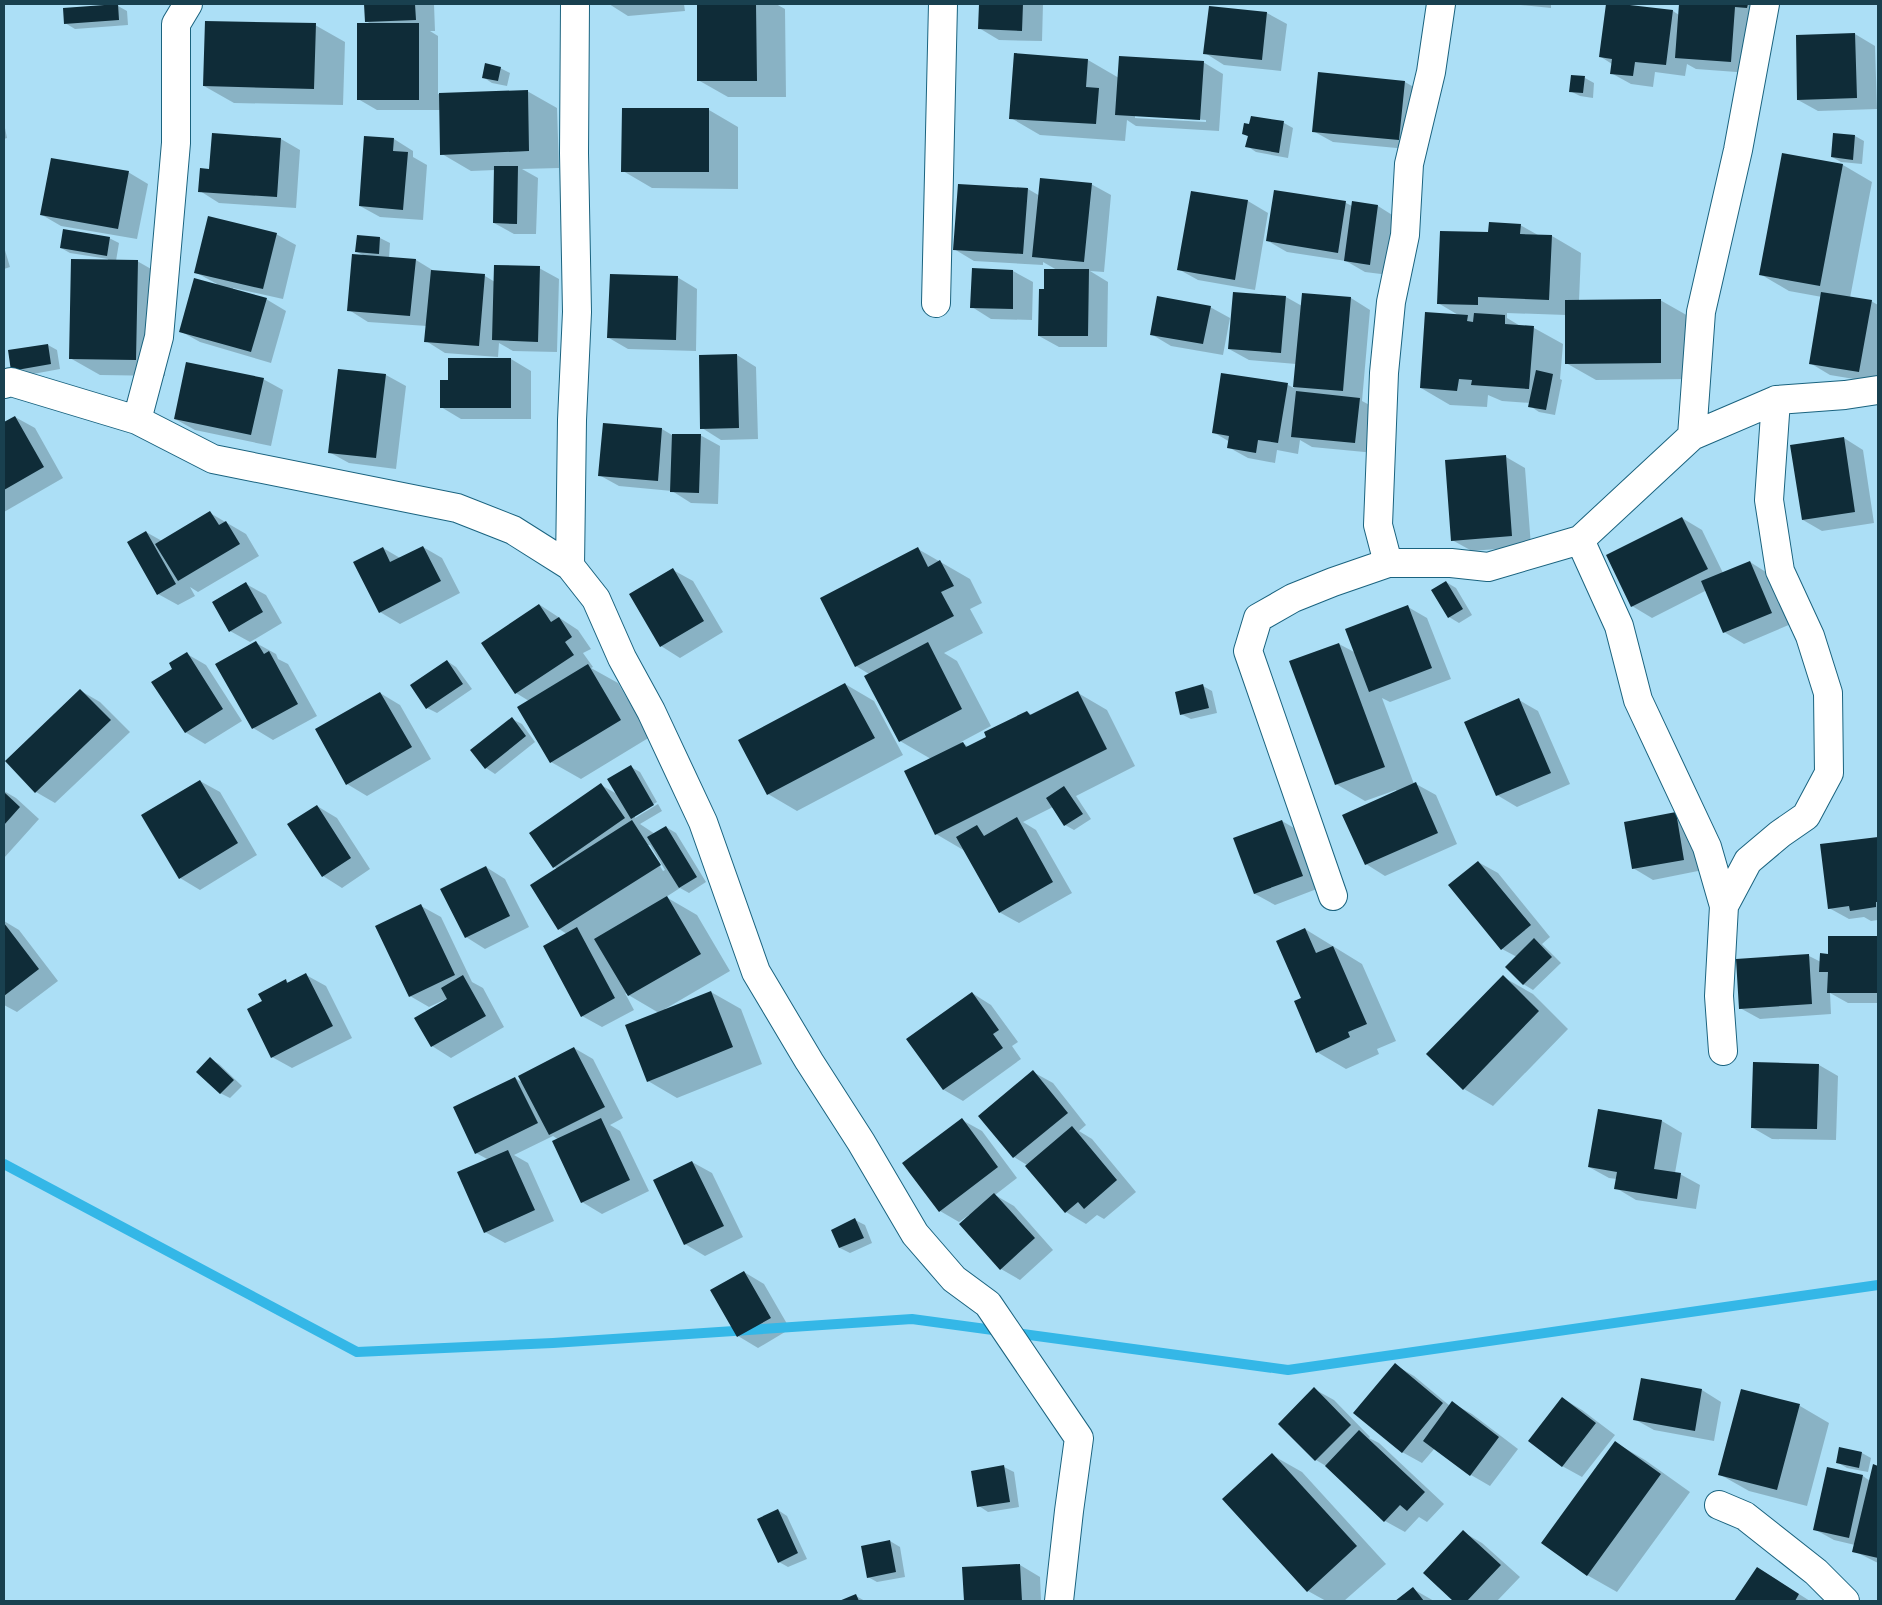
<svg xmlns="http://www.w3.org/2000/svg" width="1882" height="1605" viewBox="0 0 1882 1605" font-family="Signika,sans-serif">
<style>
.shadow{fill:#0003;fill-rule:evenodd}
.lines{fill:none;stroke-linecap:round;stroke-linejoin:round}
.stream{stroke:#34b7e7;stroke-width:10}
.building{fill:#0f2c38}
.minor-casing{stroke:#1a637f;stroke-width:30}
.minor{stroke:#fff;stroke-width:28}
</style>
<rect width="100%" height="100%" fill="#acdff6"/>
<path class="shadow" d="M365 4H434L435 31H430L438 36V94L527 91 557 108 559 168 522 169 538 178 536 234H514L494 223 495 170 471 171 442 154 440 110H377L358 99 371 24 366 21Z
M609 4H684L685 11 628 16Z
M698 4H776L785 9 786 97H728L698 80Z
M980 4H1043L1042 41 999 40 979 28Z
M1510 4H1551V8Z
M1607 4 1673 11 1679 15 1680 4H1768L1750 73 1696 69 1687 64 1685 76 1655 72 1653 87 1631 84 1611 73 1612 64 1601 57Z
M118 6 127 11 128 25 75 29 65 23Z
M1210 7 1267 13 1287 24 1281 71 1224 65 1205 53Z
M315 25 345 42 343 105 234 103 204 86Z
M1855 34 1875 46 1877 109 1818 111 1798 100Z
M1015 55 1088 60 1119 78 1203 62 1223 74 1219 131 1136 126 1127 120 1125 141 1040 135 1011 118ZM1135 115 1206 120V122L1135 118Z
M500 68 510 73 507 86 492 83 483 77Z
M1585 78 1594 83 1593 98 1580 96 1570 91Z
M1405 82 1424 93 1418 150 1333 142 1313 131Z
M709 110 738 127V189L652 188 623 171Z
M1252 117 1284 123 1293 128 1288 158 1256 152 1247 146 1249 137 1244 134 1250 126Z
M4 123 7 138 4 139Z
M1855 136 1864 141 1862 164 1841 162 1832 157Z
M281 139 300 150 296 208 219 203 200 191 211 170Z
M394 139 413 151V157L427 165 423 220 380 217 360 206Z
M1783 154 1843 165 1872 182 1850 298 1871 301 1878 305V383L1830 375 1810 363 1822 297 1789 291 1760 274Z
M128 172 148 184 137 239 61 226 42 215Z
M1091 184 1111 195 1104 272 1090 271 1108 282 1107 347H1059L1039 336 1045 290 1057 270 1043 262V265L974 261 954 249 1028 189 1040 196Z
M1275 191 1346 203 1352 206H1378L1397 218 1389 275 1365 272 1346 261 1287 252 1268 241Z
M1192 192 1248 201 1268 213 1255 290 1198 280 1178 269Z
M1520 225 1538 235 1552 236 1581 253 1579 301 1660 300 1690 317V379L1596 380 1566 363V315L1507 313V318L1522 327 1534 328 1563 344 1560 379 1562 380 1555 415 1539 412 1530 406 1531 403 1502 401 1488 395 1487 407 1450 405 1421 388 1460 316 1438 303 1489 234Z
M276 234 296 245 283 299 233 288V290L266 299 286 311 271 363 200 342 180 331 217 284 195 272Z
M358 236 380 238 390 243 389 258 416 260 434 271 485 276 495 282 539 268 559 279 557 352 513 351 499 343 498 357 445 353 426 341 427 326 368 322 349 310 365 256 357 252Z
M109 238 119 243 116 261H137L167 278 165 376 100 375 70 358 108 259 70 253 61 248Z
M4 247 10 267 4 269Z
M973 270 1013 271 1033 282 1032 320 991 319 972 307Z
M677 277 697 289 696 351 628 349 609 338Z
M1286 297 1302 306 1351 298 1370 310 1362 401 1379 410 1375 453 1312 447 1300 440 1298 454 1277 450 1275 463 1248 458 1228 447 1230 442 1213 432 1288 385 1294 388 1296 364 1249 360 1229 349Z
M1210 307 1230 318 1223 355 1171 346 1151 334Z
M48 345 57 350 60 369 22 376 12 371Z
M737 355 756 367 758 439 721 440 702 428Z
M511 359 531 371V419H461L441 407 449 382Z
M339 370 386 375 406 386 396 469 349 463 329 452Z
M263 379 283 390 271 446 195 430 175 419Z
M15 417 35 428 63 478 4 512V424Z
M662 429 672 435H700L720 446 718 504 691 503 672 491 619 486 599 475Z
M1844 438 1863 450 1874 523 1822 531 1803 520Z
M1506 457 1525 468 1531 546 1472 551 1452 540Z
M210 513 246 534 259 556 198 592 190 587 195 596 178 605 158 594 146 532 162 541Z
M1682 518 1702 530 1723 573 1750 562 1769 574 1791 624 1744 644 1724 632 1707 590 1652 618 1632 606Z
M423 547 442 558 460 593 400 624 380 612 383 548 400 558Z
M918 549 970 579 982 603 970 609 983 633 944 653 957 661 991 726 961 742 969 747 988 738 1027 712 1032 715 1078 693 1107 710 1135 766 1076 796 1091 819 1074 830 1065 825 1053 807 1023 822 1036 830 1072 893 1019 923 999 912 965 851 936 834 931 759 900 741 869 674 856 666 821 599Z
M673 570 693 581 723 632 680 658 661 646Z
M1446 582 1456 588 1472 615 1459 623 1449 617 1433 590Z
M246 584 266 595 282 623 250 642 230 631Z
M540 605 578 630 591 649 583 653 593 667 591 668 618 683 650 737 581 779 551 762 529 701 516 693Z
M1408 607 1427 618 1451 679 1390 702 1382 698 1414 784H1416L1436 795 1457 844 1385 876 1366 864 1397 792 1396 790 1365 801 1336 784 1339 644 1356 653Z
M256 643 276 654 278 659 288 664 317 716 273 740 253 728 217 664Z
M187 654 206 665 242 721 205 744 185 732 174 669Z
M447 661 456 667 472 689 437 713 427 708Z
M845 684 874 701 903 755 797 811 768 794Z
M1203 686 1212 691 1217 713 1191 719 1181 714Z
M81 691 100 702 130 732 55 803 36 792Z
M380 693 400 705 431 759 367 796 347 784 316 730Z
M1519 700 1538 711 1570 784 1517 807 1497 795Z
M512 719 522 724 535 742 495 774 486 768Z
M631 767 640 772 657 802 635 815V818L658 804 662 811 640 824 655 834 666 827 676 833 706 882 689 893 680 888 666 897 697 915 730 971 665 1009 666 1010 711 992 741 1009 762 1064 677 1098 648 1081 659 1013 625 993 634 1010 602 1027 582 1016 567 934 559 929 558 869 554 867 601 785 617 794ZM647 845H650L665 870 663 871Z
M200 781 220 792 257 855 200 890 180 878Z
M4 791 16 798 39 819 4 858Z
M317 806 337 818 370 869 342 888 323 876Z
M1676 814 1695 825 1703 870 1653 880 1633 868Z
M1282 821 1301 832 1322 887 1275 905 1255 894 1235 839Z
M1878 838V920L1871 921 1864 917 1849 919 1829 908 1821 846Z
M1478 862 1498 873 1550 937 1542 944 1561 963 1533 990 1523 984 1517 957 1502 949Z
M486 867 505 879 529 927 485 949 466 937Z
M421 906 441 917 472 982 483 988 504 1027 451 1058 432 1046 445 1002 444 1000 429 1007 410 996Z
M4 921 19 930 58 981 17 1012 4 1005Z
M1305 929 1362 964 1396 1041 1377 1049 1379 1054 1346 1069 1317 1052 1302 999Z
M1829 937H1878V1003H1848L1830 993 1831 1014 1760 1019 1740 1008 1737 960 1809 956 1821 962 1829 955Z
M306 975 326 986 352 1038 292 1068 272 1057 263 1001 286 981 290 983Z
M1503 977 1533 994 1568 1029 1493 1106 1464 1089Z
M972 993 991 1005 1018 1042 1012 1046 1021 1059 963 1101 944 1090 907 1039Z
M574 1048 593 1059 623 1118 610 1125 620 1131 649 1191 602 1214 582 1202 559 1140 553 1136 514 1155 528 1163 554 1221 505 1243 485 1232 489 1160 476 1153 515 1078 523 1083Z
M210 1059 219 1064 242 1086 230 1098 220 1093Z
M1819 1065 1838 1076 1836 1140 1772 1139 1753 1128Z
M1033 1072 1053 1083 1086 1125 1079 1131 1092 1139 1136 1192 1104 1219 1097 1215 1086 1224 1066 1212 1026 1166 1027 1165 1014 1157Z
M1599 1111 1662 1121 1682 1133 1675 1173 1680 1174 1700 1185 1696 1209 1636 1200 1616 1188 1617 1179 1609 1178 1589 1167Z
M962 1120 982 1131 1017 1178 995 1195 1014 1206 1053 1250 1020 1280 1001 1269 969 1215 959 1222 940 1211Z
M692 1162 712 1173 743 1237 705 1256 685 1244Z
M855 1220 865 1225 872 1243 850 1253 840 1248 832 1230Z
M744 1272 764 1284 790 1329 758 1348 738 1336Z
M1395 1365 1414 1376 1450 1406 1452 1403 1472 1414 1518 1449 1490 1486 1471 1475 1435 1448 1422 1463 1402 1452Z
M1314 1389 1334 1400 1370 1437 1369 1438 1379 1443 1444 1504 1427 1522 1419 1517 1405 1532 1385 1521 1326 1466 1316 1460Z
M1702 1390 1721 1402 1714 1441 1654 1430 1634 1419Z
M1742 1391 1800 1406 1829 1423 1807 1506 1749 1491 1719 1474Z
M1562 1398 1582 1410 1615 1435 1582 1477 1562 1466Z
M1616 1443 1645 1460 1690 1492 1617 1592 1587 1575Z
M1862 1453 1871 1458 1868 1472 1847 1468 1837 1462Z
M1272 1455 1302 1472 1386 1564 1344 1601H1326L1308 1591Z
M1874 1466 1878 1467V1563L1854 1551 1855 1545 1834 1540 1814 1529 1863 1476 1870 1481Z
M1004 1467 1014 1472 1019 1507 988 1512 979 1506Z
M778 1510 787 1516 807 1559 788 1567 779 1562Z
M1463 1532 1482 1543 1520 1577 1497 1601H1455L1424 1573Z
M890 1541 900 1547 905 1577 877 1582 868 1577Z
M1020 1565 1040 1577 1041 1601H965L964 1568Z
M1758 1568 1777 1580 1810 1601H1736Z
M1413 1589 1434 1601H1397Z
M856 1596 865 1601H842Z"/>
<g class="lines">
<path class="stream" d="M4 1164 357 1352 553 1343 912 1319 1288 1370 1878 1285"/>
</g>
<path class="building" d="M118 4 119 20 64 24 63 8Z
M364 4H415L416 20 365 22Z
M697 4H756L757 81H697Z
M979 4H1023L1022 31 978 29Z
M1606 4H1621L1673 10 1666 65 1635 62 1633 76 1610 74 1612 59 1599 57Z
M1679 4H1748L1747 8 1735 7 1731 62 1675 58Z
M1209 6 1267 12 1262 60 1203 54Z
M205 21 316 23 314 89 203 86Z
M357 23H419V100H357Z
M1855 33 1857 98 1797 100 1796 35Z
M1014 53 1088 59 1086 87 1099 88 1096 124 1009 119Z
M1119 56 1204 61 1200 120 1115 115Z
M485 63 501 67 498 81 482 78Z
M1318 72 1405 81 1399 140 1312 132Z
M1571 75 1585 76 1583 93 1569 92Z
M528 90 529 151 440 155 439 93Z
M622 108H709V172H621Z
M1251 116 1284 121 1279 153 1245 147 1248 136 1242 134 1244 123 1249 124Z
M212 133 281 138 277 197 198 192 200 168 209 169Z
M1833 133 1855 135 1853 160 1831 157Z
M364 136 394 138 393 151 408 152 403 210 359 206Z
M1782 153 1843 164 1820 286 1759 275Z
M51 158 129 171 118 229 40 215Z
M494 166H518L517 224 493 223Z
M1040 178 1092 183 1084 262 1032 257Z
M958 184 1028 188 1023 254 953 250Z
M1274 190 1346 201 1338 253 1266 241Z
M1191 191 1248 200 1235 280 1177 270Z
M1352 201 1378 205 1370 265 1344 261Z
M208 216 277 233 263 289 194 273Z
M1489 222 1521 224 1520 234 1552 235 1549 300 1478 297V305L1437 304 1440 231 1488 232Z
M63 229 110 237 107 256 60 248Z
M357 235 380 237 379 254 355 252Z
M352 254 416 259 410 316 347 311Z
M71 259 138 260 136 360 69 359Z
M494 265 540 266 538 342 492 340Z
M972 268 1013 270V309L970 308Z
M1044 269H1089L1088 336H1038L1039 289H1044Z
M431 270 485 274 479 346 424 342Z
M610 274 678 276 676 340 607 338Z
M194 278 267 298 251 352 179 332Z
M1233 292 1286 296 1281 353 1228 349Z
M1821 292 1872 300 1859 372 1809 364Z
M1302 293 1351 297 1343 391 1293 387Z
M1157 296 1211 306 1203 344 1150 335Z
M1661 299V363L1565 364V300Z
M1425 312 1468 315 1467 321 1473 322 1474 313 1505 315V324L1534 326 1529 389 1471 385 1472 380 1459 379 1457 391 1420 388Z
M48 344 51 364 11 371 8 350Z
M737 354 739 428 700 429 699 355Z
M448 358H511V408H440V380H448Z
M186 362 264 378 251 435 174 419Z
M338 369 386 374 376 458 328 453Z
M1536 370 1553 374 1546 410 1528 407Z
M1221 373 1288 383 1278 443 1258 440 1256 453 1227 448 1229 436 1212 433Z
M1296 391 1360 398 1355 443 1291 437Z
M15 416 44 467 4 490V422Z
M603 423 662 428 658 481 598 476Z
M672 434H701L699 493 670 492Z
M1844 437 1855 512 1802 520 1790 445Z
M1506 455 1512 536 1451 541 1445 460Z
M210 511 219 525 226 521 240 544 178 581 155 544Z
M1682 517 1708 569 1631 607 1606 555Z
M146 531 176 584 157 595 127 542Z
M423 546 441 581 379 613 353 562 383 547 390 562Z
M918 547 928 567 940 560 954 586 941 592 954 616 855 667 820 598Z
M1750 561 1772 613 1723 633 1701 581Z
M673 568 704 621 660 647 629 594Z
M1446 581 1463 609 1448 618 1431 590Z
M246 582 263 612 229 632 212 602Z
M539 604 551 622 559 617 572 637 565 642 574 655 515 694 481 643Z
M1408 605 1432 668 1369 692 1345 629Z
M256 641 264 654 269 651 298 704 252 729 215 664Z
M928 642 962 709 899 742 864 676Z
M1339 643 1385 767 1335 785 1289 661Z
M187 652 223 709 185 733 151 682 172 669 169 663Z
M447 660 463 684 426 709 410 685Z
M588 664 621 720 550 763 517 707Z
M845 683 875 738 767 795 738 740Z
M1203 684 1209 708 1180 715 1175 692Z
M80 689 111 720 35 793 5 761Z
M1078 691 1107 749 935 835 904 771 963 742 966 747 986 737 984 732 1027 711 1030 715Z
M380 692 412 747 346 785 315 729Z
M1519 698 1551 773 1496 796 1464 722Z
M512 717 526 736 485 769 470 750Z
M631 765 654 805 631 819 607 779Z
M200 780 238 843 179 879 141 815Z
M1416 782 1438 833 1365 865 1342 815Z
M601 783 625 818 553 868 529 833Z
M1064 786 1083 814 1064 826 1046 798Z
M4 792 20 807 4 825Z
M317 805 351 858 322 877 287 824Z
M1676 812 1684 860 1632 869 1624 822Z
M1017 817 1053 882 999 913 956 837 977 825 984 836Z
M632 820 661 865 558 930 530 885Z
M1282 820 1303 876 1254 894 1233 838Z
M666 826 697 877 679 888 647 837Z
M1878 837V902H1876V907L1850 911 1849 906 1828 909 1820 844Z
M1478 861 1531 925 1501 950 1448 885Z
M486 866 510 916 465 938 440 889Z
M667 896 701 954 628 996 594 939Z
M421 904 455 975 409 997 375 926Z
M4 923 39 969 4 996Z
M577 927 615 998 581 1017 543 946Z
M1305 928 1316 953 1333 946 1367 1024 1348 1032 1350 1037 1316 1053 1294 1001 1301 998 1276 941Z
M1828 936H1878V993H1827L1828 972H1819L1820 953 1828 954Z
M1534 938 1552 957 1523 985 1505 967Z
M1809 954 1812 1004 1739 1009 1736 959Z
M306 973 333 1026 271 1058 247 1009 262 1001 258 994 286 979 287 983Z
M463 975 486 1016 431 1047 414 1018 447 999 441 988Z
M1503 975 1539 1011 1463 1090 1426 1054Z
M711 991 733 1047 647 1082 625 1025Z
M972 992 999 1030 993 1034 1003 1048 943 1090 906 1039Z
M574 1047 605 1107 549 1135 518 1076Z
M210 1057 234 1080 220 1094 196 1072Z
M1753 1062 1819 1064 1817 1129 1751 1128Z
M1033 1070 1068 1113 1013 1158 978 1116Z
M515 1077 538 1123 475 1154 453 1107Z
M1598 1109 1662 1120 1654 1169 1681 1173 1677 1199 1614 1189 1617 1172 1588 1167Z
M601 1118 630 1180 581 1203 552 1141Z
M962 1118 998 1167 939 1212 902 1163Z
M1072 1126 1117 1180 1084 1209 1078 1202 1065 1213 1025 1166Z
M508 1150 535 1210 484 1233 457 1172Z
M692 1161 724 1226 684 1245 653 1180Z
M994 1193 1035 1238 1000 1270 959 1224Z
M855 1218 864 1238 839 1248 831 1230Z
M744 1271 771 1318 737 1337 710 1290Z
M1395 1363 1443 1403 1402 1453 1353 1413Z
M1641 1378 1702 1389 1695 1431 1633 1420Z
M1314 1387 1351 1425 1315 1461 1278 1424Z
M1741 1389 1800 1404 1777 1490 1718 1475Z
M1562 1397 1596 1423 1562 1467 1528 1441Z
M1452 1401 1499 1437 1470 1476 1423 1441Z
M1359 1430 1425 1492 1407 1511 1400 1505 1384 1522 1325 1466Z
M1615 1441 1661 1474 1587 1576 1541 1543Z
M1839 1447 1862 1452 1859 1468 1836 1463Z
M1272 1453 1357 1546 1307 1592 1222 1499Z
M1873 1464 1878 1466V1558L1852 1552Z
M1004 1465 1010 1502 977 1507 971 1471Z
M1827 1467 1863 1475 1849 1538 1813 1530Z
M778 1509 798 1553 778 1563 757 1519Z
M1463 1530 1501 1565 1467 1601H1453L1423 1573Z
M890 1540 896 1572 867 1578 861 1546Z
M1020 1564 1022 1601H964L962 1567Z
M1757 1567 1799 1594 1795 1601H1734Z
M1413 1587 1424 1601H1395Z
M856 1594 859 1601H839Z"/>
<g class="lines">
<defs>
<path id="minor" d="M936 303 943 4
M4 384 11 382 137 420 213 459 457 508 513 530 570 566 596 599 622 658 651 711 703 822 756 972 809 1061 861 1142 915 1234 954 1279 988 1304 1079 1438 1069 1511 1059 1601
M137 420 159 337 176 143V24L188 4
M1692 436 1701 312 1738 150 1765 4
M1580 540 1619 626 1638 700 1707 847 1724 906
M1388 563 1378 525 1384 373 1391 302 1405 235 1409 164 1431 72 1441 4
M570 566 572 420 577 312 574 153 575 4
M1333 896 1248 651 1258 618 1293 598 1333 582 1388 563H1451L1488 567 1580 540 1692 436 1776 400 1845 395 1878 390
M1723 1051 1719 996 1724 906 1748 861 1780 834 1806 816 1829 773 1828 693 1810 636 1780 571 1769 500 1776 400
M1719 1505 1745 1516 1816 1572 1845 1601"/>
</defs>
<use href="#minor" class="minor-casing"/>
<use href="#minor" class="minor"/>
</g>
<rect width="1882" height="1605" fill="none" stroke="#19404f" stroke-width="10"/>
</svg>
